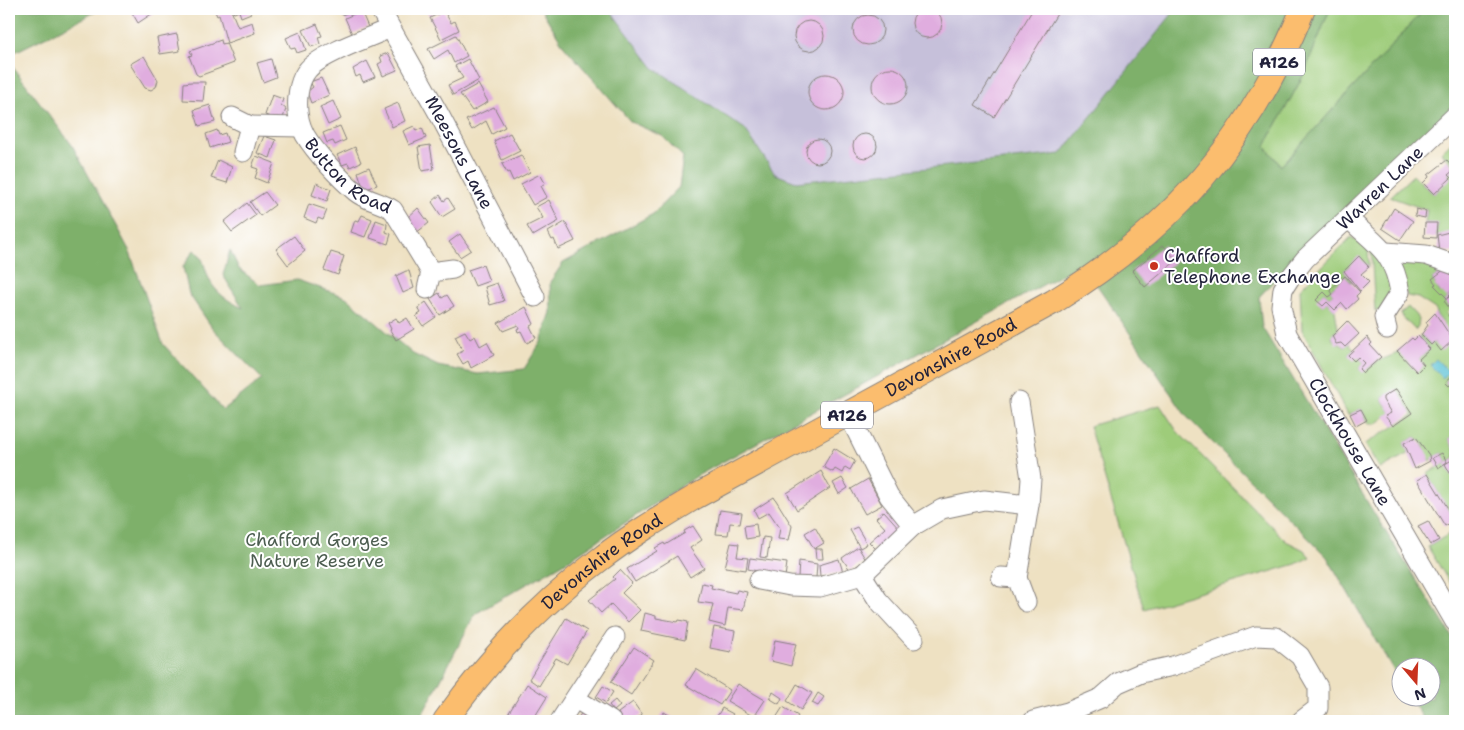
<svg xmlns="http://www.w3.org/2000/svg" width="1464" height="730" viewBox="0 0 1464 730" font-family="'Shantell Sans',sans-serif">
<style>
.industrial{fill:#c6c0da}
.green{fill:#9ecc7a;stroke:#60775a}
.forest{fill:#7eb06a;stroke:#506952}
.water{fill:#59c1d6;stroke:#3e7288}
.building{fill:#e0addf}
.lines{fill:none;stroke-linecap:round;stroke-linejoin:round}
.minor-casing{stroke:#88827e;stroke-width:21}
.major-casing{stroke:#88827e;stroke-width:26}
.minor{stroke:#fff;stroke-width:19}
.major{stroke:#fbbd6e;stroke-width:24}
.poi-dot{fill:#c8321e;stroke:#fff;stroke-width:2}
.labels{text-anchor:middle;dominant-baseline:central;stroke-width:4;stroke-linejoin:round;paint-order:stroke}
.shield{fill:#fff;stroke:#646476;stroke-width:1}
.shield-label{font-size:16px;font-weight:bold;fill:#22223b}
.street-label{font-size:18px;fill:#22223b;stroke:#fff}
.poi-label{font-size:18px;fill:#22223b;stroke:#fff;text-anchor:start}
.park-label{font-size:18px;fill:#4d5e51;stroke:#fff}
</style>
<rect width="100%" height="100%" fill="#fff"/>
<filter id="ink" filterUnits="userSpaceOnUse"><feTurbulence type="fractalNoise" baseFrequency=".02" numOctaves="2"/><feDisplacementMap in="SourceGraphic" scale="10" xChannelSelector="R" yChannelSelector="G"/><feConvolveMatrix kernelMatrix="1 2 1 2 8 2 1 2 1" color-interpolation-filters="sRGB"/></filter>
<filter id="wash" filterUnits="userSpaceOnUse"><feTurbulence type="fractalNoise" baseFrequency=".0096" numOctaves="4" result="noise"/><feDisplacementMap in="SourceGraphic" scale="20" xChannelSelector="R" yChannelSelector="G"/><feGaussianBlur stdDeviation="1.12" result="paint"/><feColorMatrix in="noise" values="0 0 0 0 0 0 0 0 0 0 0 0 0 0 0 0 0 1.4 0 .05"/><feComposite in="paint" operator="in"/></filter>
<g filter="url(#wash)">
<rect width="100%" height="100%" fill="#eee1c2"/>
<path class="industrial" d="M609 9H1176L1061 154 796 182 775 174 745 129 654 68Z"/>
<path class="green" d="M1330 9H1425L1281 166 1265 146 1303 76Z
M1454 139 1455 140V167L1441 152Z
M1455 169V233L1436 235 1437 224 1425 223 1427 210 1390 197 1413 175 1434 194 1450 178 1448 175Z
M1351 237 1368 247 1369 267 1359 257 1344 271 1353 281 1351 282 1344 276 1330 290 1333 294 1329 297 1324 292 1317 300 1323 306 1327 302 1335 310 1338 329 1332 336 1333 340 1345 347 1349 343 1354 349 1348 355 1358 357 1364 363 1359 369 1363 372 1378 361 1398 353 1397 351 1419 359 1430 349 1419 337 1421 335 1431 345 1434 342 1441 350 1453 340 1442 326 1444 324 1435 313 1437 312 1435 309 1418 298 1407 296 1398 264 1405 258 1445 269 1432 279 1441 294 1443 293 1447 297 1453 294 1444 301 1450 309 1446 313 1455 325 1453 333 1455 336V378L1452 375 1445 382 1449 386 1455 381V435L1449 439 1455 450V457L1445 464 1455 479V521L1427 474 1447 462 1442 453 1430 461 1422 443 1416 437 1404 443 1409 453 1380 469 1365 444 1413 415 1397 389 1383 397V401L1391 413 1376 424H1369L1361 409 1348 415 1302 330 1300 289Z
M1373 246 1393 284 1380 311H1375L1371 248Z
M1408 307 1419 319 1418 326 1415 330 1400 314Z
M1160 405 1177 431 1286 541 1304 550 1310 557 1296 564 1144 609 1089 426Z
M1449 534 1455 544V592L1428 547Z"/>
<path class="forest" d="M9 9H101L9 55Z
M541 9H609L654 68 745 129 775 174 796 182 1061 154 1176 9H1330L1303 76 1265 146 1281 166 1425 9H1455V109L1310 241 1259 297 1262 327 1377 518 1455 641V721H1425L1410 698H1432V668H1402L1401 683 1327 557 1186 416 1099 288 1079 265 697 476 562 564 475 614 419 721H9V62L72 145 129 250 163 344 223 410 262 379 213 329 189 294 183 267 194 250C205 257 204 269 210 281 217 294 230 302 243 308L223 275 230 250 239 269 260 285 297 280 346 297 413 354 438 366 478 374 524 369 541 342 551 312 550 282 563 263 653 214 679 187 683 157 662 136 631 122 564 46Z"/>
<path class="water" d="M1436 359 1449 372 1443 378 1430 365Z"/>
<g id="blocks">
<path class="building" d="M912 23a15 15 0 1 1 30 0a15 15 0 1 1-30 0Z
M130 9H154L156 11 138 23Z
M214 9H249L251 13 241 17 239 11 234 13 231 10 238 27 252 22 255 33 227 43 219 15 217 16Z
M339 9H357L342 15Z
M425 9H441L429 15Z
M1033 9H1060L994 117 975 105Z
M361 11 368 27 352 34 345 18Z
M444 11 451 23 455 21 459 30 441 39 430 18Z
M853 30a15 15 0 1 1 30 0a15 15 0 1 1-30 0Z
M794 36a15 15 0 1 1 30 0a15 15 0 1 1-30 0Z
M317 24 322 36 318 37 320 44 311 47 303 30Z
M300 32 306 50 297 53 295 48 291 49 286 38Z
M177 34 180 51 160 54 157 38Z
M456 35 467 56 454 63 448 50 434 59 428 49Z
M221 40 222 44 226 43 234 63 199 76 196 74 189 56 192 55 190 51Z
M388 53 397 70 383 76 378 64 382 62 380 56Z
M144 56 158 80 156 87 151 90 145 88 130 64Z
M271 59 276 77 263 82 257 63Z
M468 59 479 80 453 95 448 85 463 78 455 66Z
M367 61 375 77 363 82 360 75 356 77 353 69Z
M872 86a18 18 0 1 1 36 0a18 18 0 1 1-36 0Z
M808 92a18 18 0 1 1 36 0a18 18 0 1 1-36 0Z
M321 78 329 95 311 103 307 92 313 87 310 82Z
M191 82H205L203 101 183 100 184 83Z
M478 84 488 102 472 111 460 94Z
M272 95 283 99 281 105 286 109 282 121 265 115Z
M333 101 341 119 328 125 320 107Z
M398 103 405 121 392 127 384 109Z
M210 105 215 122 199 126 194 110Z
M494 107 505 127 492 134 486 121 472 130 466 120Z
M340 126 346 140 335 145 333 141 327 143 323 133Z
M414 126 416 131 422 128 426 138 409 145 403 131Z
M217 130 219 135 225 133 228 142 210 148 206 134Z
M510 133 520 151 502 160 494 141Z
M853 146a12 12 0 1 1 24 0a12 12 0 1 1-24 0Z
M264 136 276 140 270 158 257 153Z
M806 151a12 12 0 1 1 24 0a12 12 0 1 1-24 0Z
M430 145 434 169 422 171 418 147Z
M355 147 361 162 350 167 348 163 342 165 337 155Z
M521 155 530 172 513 181 509 172 507 173 502 164Z
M256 156 274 163 267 183 255 178 258 169 252 167Z
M218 160 232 167 227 183 211 178Z
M1447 160 1455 169 1448 175 1451 178 1434 194 1423 183 1429 177 1428 175Z
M369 167 377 185 364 190 358 172Z
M540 174 545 183 541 186 547 197 533 205 521 184Z
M316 183 331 189 327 201 312 195Z
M265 192 275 205 260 216 250 202Z
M440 195 444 201 448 198 455 209 442 217 432 202Z
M549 200 559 221 533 236 527 226 543 218 536 207Z
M247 203 256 215 232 232 224 222Z
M309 204 327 210 323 220 318 218 316 223 304 218Z
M418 208 429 223 416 233 406 219Z
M1394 208 1413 221 1400 240 1382 228Z
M1416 209 1426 211 1425 218 1415 216Z
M362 215 372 219 365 237 351 232 355 220 359 221Z
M376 220 387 224 386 232 391 234 388 244 370 238Z
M565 222 575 241 558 249 554 239 552 240 548 232Z
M1425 223H1437L1436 238 1424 237Z
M1453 231 1455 233 1453 252 1439 251 1437 235Z
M460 234 471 250 460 257 449 242Z
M294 236 305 251 288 265 276 249Z
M1163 245 1177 260 1145 287 1132 271Z
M331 252 344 256 338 275 324 270Z
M1359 256 1369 267 1361 274 1369 282 1360 291 1344 271Z
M483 265 489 281 475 286 468 270Z
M1445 269 1455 279V290L1447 298 1434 285 1436 284 1432 279Z
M406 271H409L414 288 403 293 396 276Z
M1345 276 1360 292 1356 296 1358 299 1347 309 1342 303 1335 310 1327 302 1323 306 1316 300 1324 292 1329 297 1333 294 1330 290Z
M497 283 504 301 490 305 485 287Z
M439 293 442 298 447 295 454 306 440 315 430 299Z
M1453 294 1455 306 1450 309 1444 301Z
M426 302 436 317 423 326 416 316 421 313 418 308Z
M526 307 534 324 530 326 536 338 527 343 521 331 518 332 517 329 519 328 518 325 503 331 498 323Z
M1455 310V325L1448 315Z
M1435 313 1453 340 1441 351 1434 342 1431 345 1421 335 1428 325 1426 322Z
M396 318 399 323 407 318 414 329 396 340 390 330 391 329 388 323Z
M1347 321 1359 334 1345 347 1341 343 1336 344 1332 336Z
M465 331 470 339 475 336 480 346 487 342 494 355 471 368 468 361 463 364 457 354 463 351 455 336Z
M1418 336 1430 349 1419 359 1424 365 1417 372 1397 351 1412 338 1414 340Z
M1367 337 1372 343 1370 345 1381 357 1363 373 1359 369 1364 363 1358 357 1354 361 1348 355Z
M1453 375 1455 381 1449 386 1445 382Z
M1396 389 1412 413 1393 426 1385 416 1391 413 1383 400V397Z
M1361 409 1367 420 1356 426 1350 414Z
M1455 435V450L1449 439Z
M1416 437 1429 455 1430 461 1415 469 1404 443Z
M834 448 855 461 850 470 845 467 842 473 835 469 833 472 823 467Z
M1442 453 1447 462 1438 468 1432 458Z
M1455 458V482L1445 464Z
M821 471 830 488 797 510 787 493Z
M1427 474 1455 520 1445 526 1417 480Z
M842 478 848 488 839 494 833 483Z
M868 479 882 505 865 514 851 489Z
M774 497 792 526 789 540 778 539 780 528 769 512 758 518 754 510Z
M720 510 742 513 740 524 730 523 728 535 716 534Z
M884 511 900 529 877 550 869 542 885 528 876 518Z
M1428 521 1439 540 1430 545 1418 526Z
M756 524 758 537 746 539 744 526Z
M693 526 702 540 690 548 704 568 690 577 677 556 635 582 627 569 657 551 655 548 664 543 665 545 685 533 684 531Z
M815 527 824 543 814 549 805 533Z
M857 527 867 544 860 548 850 530Z
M763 537 770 538 767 558 760 557Z
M731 543 739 544 737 557 748 558 746 570 725 567Z
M858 547 866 560 850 570 842 558Z
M815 549H822L823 559H816Z
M750 558 787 563 785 577 748 569Z
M839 559 843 572 820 576 819 565Z
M799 561 817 564 816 578 798 577Z
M620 570 632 583 622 593 640 610 628 622 611 604 601 613 589 600 615 579 613 577Z
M702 583 712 585 711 588 736 593 737 590 747 592 743 610 728 608 725 626 709 622 713 604 698 602Z
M645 613 656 616V618L678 622 679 620 688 622 685 640 641 631Z
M566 618 587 631 567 664 556 658 539 686 529 679Z
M714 627 735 631 731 652 710 648Z
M775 640 796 644 791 666 771 661Z
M634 647 654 660 631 695 611 682Z
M696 669 730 690 720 705 686 685Z
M527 684 547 697 532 721H519L508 714Z
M738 684 765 700 754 717 727 701Z
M797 684 812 693 801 710 787 701Z
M603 686 613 692 606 703 596 697Z
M773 692 782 698 779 704 769 698Z
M818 693 824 697 818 706 812 703Z
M615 700 620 706 614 711 609 705Z
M633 702 642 715 633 721H623L618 713Z
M783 707 798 716 795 721H774Z
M722 708 733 714 728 721H714Z
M582 712 592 719 590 721H576Z
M664 712 679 721H653L654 719 658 721Z"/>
</g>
</g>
<g filter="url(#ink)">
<use href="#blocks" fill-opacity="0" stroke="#88827e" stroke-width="1"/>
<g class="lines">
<defs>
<g id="minor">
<path id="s1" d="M380 9 440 116 535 297"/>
<path id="s2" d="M390 28C367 39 334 49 314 64 294 78 294 115 305 135 315 152 340 179 356 192 367 201 381 202 393 210L431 272"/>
<path id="s3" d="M1455 116 1305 259 1290 278 1283 289 1281 306 1287 334 1455 622"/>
<path d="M232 117 250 126 243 152"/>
<path d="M250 126 301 127"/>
<path d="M1349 219C1377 246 1393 251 1400 292L1384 317 1387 329"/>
<path d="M1386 252 1426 255 1455 265"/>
<path d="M427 289 431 272 453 269"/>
<path d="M913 526 942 509 984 500 1029 505 1031 479 1019 402"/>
<path d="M862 575 878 600 914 639"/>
<path d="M1001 577 1017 578 1026 602"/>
<path d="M1017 578 1029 505"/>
<path d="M759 580 790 586 820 587 862 575 913 526 889 496 848 414"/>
<path d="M576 699 611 721"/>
<path d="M560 721 615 637"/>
<path d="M1033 721 1068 712 1101 698 1118 683 1141 673 1173 666 1256 636 1276 637 1300 656 1318 687V708L1301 721"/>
</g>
<g id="major">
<path id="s4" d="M445 721C487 661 541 604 599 560 630 536 662 517 695 497L1053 302C1173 228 1250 140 1303 9"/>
</g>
</defs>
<use href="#minor" class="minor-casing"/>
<use href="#major" class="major-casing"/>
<use href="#minor" class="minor"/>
<use href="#major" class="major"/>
</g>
</g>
<circle class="poi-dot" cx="1154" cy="266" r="5"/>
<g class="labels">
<g class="shield">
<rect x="1253" y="48.5" width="52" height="27" rx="4"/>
<rect x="821" y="401.5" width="52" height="27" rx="4"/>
</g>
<g class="shield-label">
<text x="1279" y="62">A126</text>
<text x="847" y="415">A126</text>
</g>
<g class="street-label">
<text stroke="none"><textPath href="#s1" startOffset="164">Meesons Lane</textPath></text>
<text stroke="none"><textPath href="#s2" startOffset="222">Button Road</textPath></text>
<text transform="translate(1380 188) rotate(-44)">Warren Lane</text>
<text stroke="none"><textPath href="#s4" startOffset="630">Devonshire Road</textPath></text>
<text stroke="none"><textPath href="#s3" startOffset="415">Clockhouse Lane</textPath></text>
<text stroke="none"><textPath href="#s4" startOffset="225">Devonshire Road</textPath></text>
</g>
<g class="poi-label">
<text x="1164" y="256">Chafford<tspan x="1164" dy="21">Telephone Exchange</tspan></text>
</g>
<g class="park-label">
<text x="317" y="540">Chafford Gorges<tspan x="317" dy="21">Nature Reserve</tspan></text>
</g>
</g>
<rect width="1464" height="730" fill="none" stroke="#fff" stroke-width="30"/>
<g transform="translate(1416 682) rotate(161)"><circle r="24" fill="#ffffff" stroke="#a7a7b1"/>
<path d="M0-4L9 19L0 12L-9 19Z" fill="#c8321e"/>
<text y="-8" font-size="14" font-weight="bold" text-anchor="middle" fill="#22223b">N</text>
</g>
</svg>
